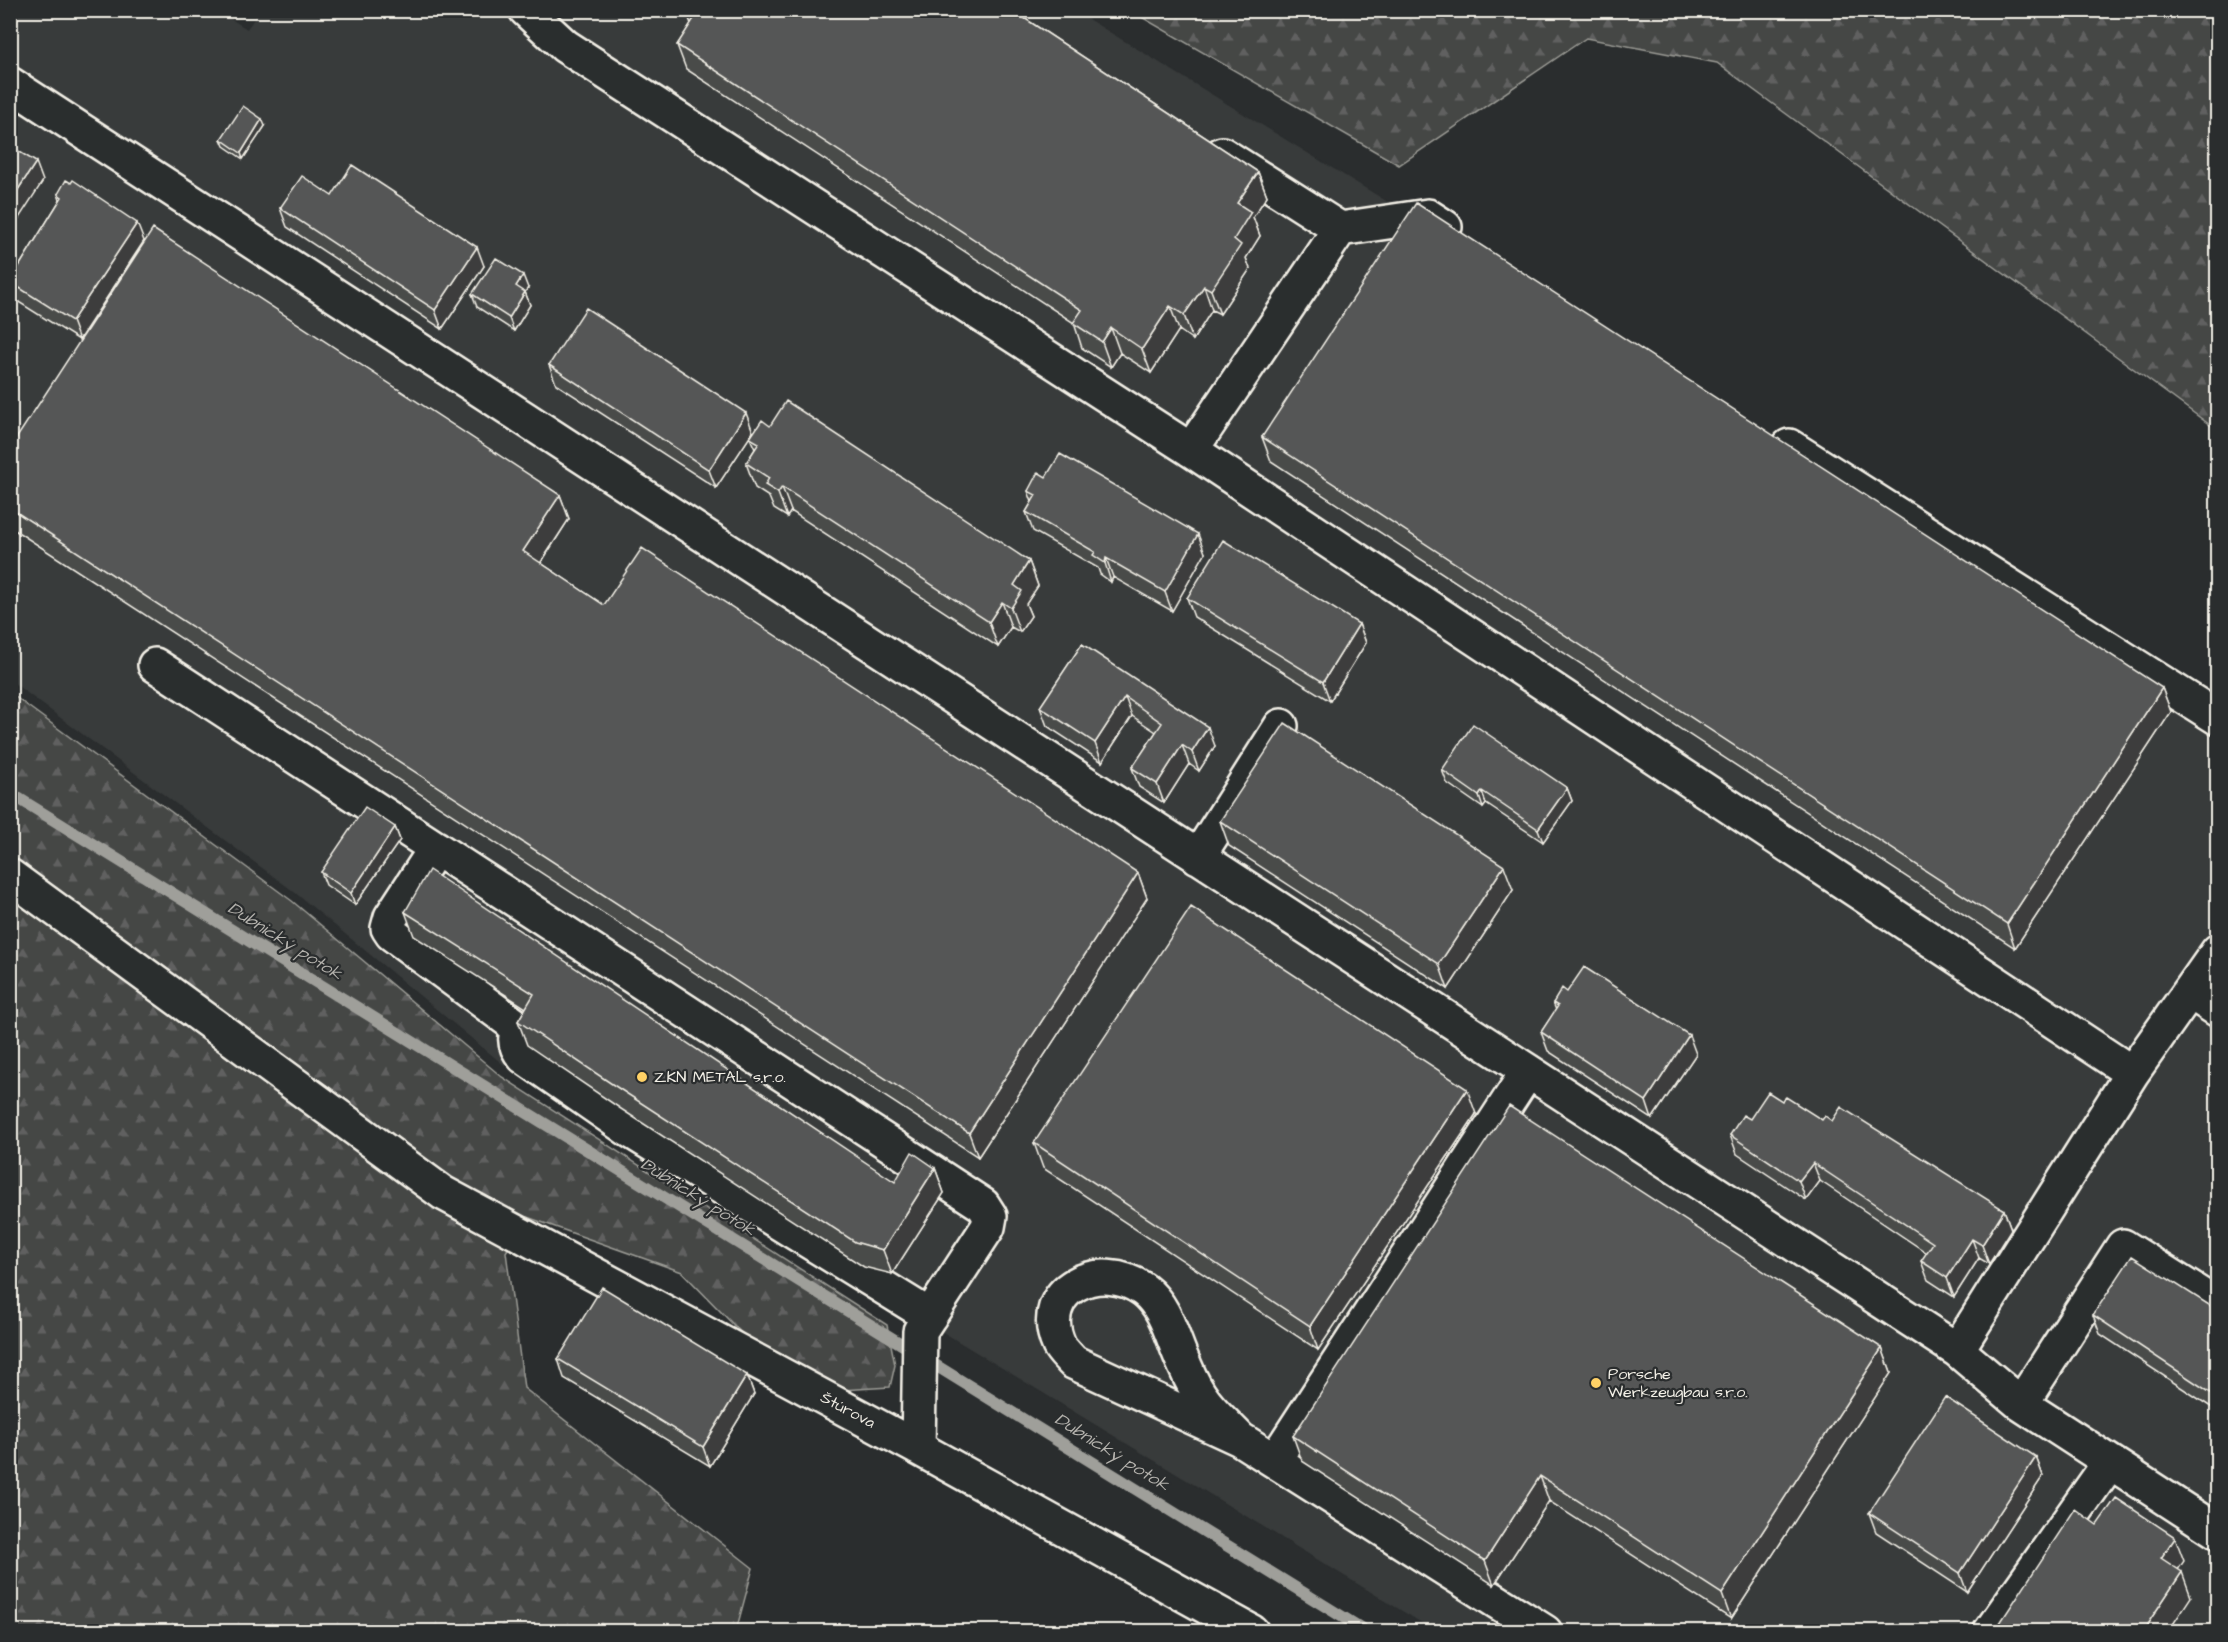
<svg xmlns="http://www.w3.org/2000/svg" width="2228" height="1642" viewBox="0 0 2228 1642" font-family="'Architects Daughter',sans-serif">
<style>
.built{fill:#373a3a}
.forest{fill:url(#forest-firs);stroke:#9c9c96;stroke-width:1.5}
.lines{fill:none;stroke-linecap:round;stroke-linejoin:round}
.stream{stroke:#9f9f9a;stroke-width:12}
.minor-casing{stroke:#f4f1e8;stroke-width:38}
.minor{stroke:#2a2d2e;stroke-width:33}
.wall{fill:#494b4a;stroke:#f4f1e8;stroke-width:1.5}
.shaded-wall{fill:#3c3d3c;stroke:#f4f1e8;stroke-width:1.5}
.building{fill:#555756;stroke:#f4f1e8;stroke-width:1.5}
.poi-dot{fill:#ffd166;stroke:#2a2d2e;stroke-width:2}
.labels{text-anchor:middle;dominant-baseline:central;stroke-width:4.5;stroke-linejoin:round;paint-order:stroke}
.poi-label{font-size:16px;fill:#f4f1e8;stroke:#2a2d2e;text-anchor:start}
.street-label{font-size:16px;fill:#f4f1e8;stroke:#2a2d2e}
.water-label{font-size:18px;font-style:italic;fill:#b5b3ae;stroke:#2a2d2e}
</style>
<defs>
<pattern id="forest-firs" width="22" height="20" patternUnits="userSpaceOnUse" patternTransform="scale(1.5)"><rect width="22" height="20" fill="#444645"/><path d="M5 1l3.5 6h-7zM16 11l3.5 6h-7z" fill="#606160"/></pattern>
</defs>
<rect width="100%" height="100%" fill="#2a2d2e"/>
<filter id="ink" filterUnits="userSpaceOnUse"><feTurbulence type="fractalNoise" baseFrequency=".0167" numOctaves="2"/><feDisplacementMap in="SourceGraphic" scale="12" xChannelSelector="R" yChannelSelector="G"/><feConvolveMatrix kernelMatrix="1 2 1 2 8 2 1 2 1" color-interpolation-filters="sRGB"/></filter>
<g filter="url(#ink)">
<path class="built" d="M260 10 1075 11 2217 708V1631H1435L505 1066 293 891 11 681 10 11H218L247 29Z"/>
<path class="forest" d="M1131 11H2217V430L1717 63 1586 38 1399 165Z
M10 693 292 901 502 1077 887 1325 895 1365 890 1387 841 1390 767 1359 682 1272 527 1217 506 1252 524 1388 753 1568 736 1631H11Z"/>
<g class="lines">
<path class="stream" d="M10 793 1367 1632"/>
<defs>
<path id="minor" d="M526 10 565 46 1191 450 2132 1073
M10 84 1957 1350 2021 1404 2218 1532
M1222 154 1340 229 1428 216 1445 227
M1789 446 2218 718
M1191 450 1340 229
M155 665 983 1205 990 1216 988 1227 920 1331 918 1448
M436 848 391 917 388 928 392 934 519 1028C513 1039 516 1048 524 1057L629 1130 930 1316
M1198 857 1281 726
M10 876 443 1193 918 1448 1252 1632
M2190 992 2218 1010
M1957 1350 2132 1073 2218 951
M2021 1404 2123 1246 2218 1306
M1240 1439C1229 1427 1215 1415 1205 1402 1197 1392 1190 1378 1185 1366 1173 1342 1167 1307 1144 1290 1100 1258 1034 1289 1059 1345 1062 1351 1069 1357 1073 1362L1240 1439 1545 1632
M1275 1460 1528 1071
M1990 1632 2110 1462"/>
</defs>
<use href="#minor" class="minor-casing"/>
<use href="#minor" class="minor"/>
</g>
<path class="wall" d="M686 10H1012L1258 172 1267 196 1253 217 1260 236 1246 258 1250 269 1220 314 1212 310 1193 340 1179 330 1151 373 1120 353 1111 367 1082 348 1074 323 686 69 677 45 691 24Z
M265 126 243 159 224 146 221 139Z
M58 194 144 241 79 340 17 301 10 284V281L60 200Z
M332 196 484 266 442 329 287 227 280 208Z
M528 288 525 292 530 305 514 331 477 307 472 294Z
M549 365 753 432 716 488 556 384Z
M770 426 1029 561 1038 586 1026 604 1031 616 1020 632 1011 627 998 647 791 511 787 517 774 509 769 497 755 488 746 463 755 449 750 438Z
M1262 437 2162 688 2171 712 2015 948 1271 461Z
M10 448 560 495 569 519 541 563 604 605 1138 873 1147 898 978 1157 10 527Z
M1046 477 1205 553 1172 611 1113 577 1111 582 1100 574 1098 568 1033 531 1026 512 1032 502 1028 491Z
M1187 598 1359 624 1366 643 1330 701 1194 617Z
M1082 644 1215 746 1199 771 1189 764 1164 803 1139 787 1132 768 1156 732 1132 716 1102 762 1047 726 1040 707Z
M1442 770 1567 788 1572 801 1543 842 1486 804 1483 808 1447 783Z
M1220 821 1513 890 1448 989 1229 846Z
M395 827 400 840 355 905 326 885 321 872Z
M405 912 895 1182 935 1168 944 1193 892 1274 864 1267 621 1109 527 1045 518 1021 526 1008 414 936Z
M1567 992 1696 1054 1652 1119 1548 1051 1541 1032 1556 1010 1553 1003Z
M1782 1101 1822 1120 1832 1121 2004 1210 2011 1229 1989 1264 1979 1258 1954 1297 1928 1280 1921 1261 1927 1253 1820 1181 1806 1200 1737 1154 1730 1135 1750 1119Z
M1476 1114 1318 1350 1043 1168 1034 1143Z
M2217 1310V1411L2100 1334 2093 1315Z
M1882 1348 1891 1373 1731 1619 1549 1501 1494 1585 1302 1461 1293 1436Z
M558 1359 747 1375 754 1394 710 1466 564 1378Z
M2036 1457 2043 1476 1967 1592 1876 1532 1869 1513Z"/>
<path class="shaded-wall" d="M262 119 265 126 243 159 241 153Z
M36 162 43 181 10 232V202Z
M1258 172 1267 196 1253 217 1260 236 1246 258 1250 269 1220 314 1211 290 1234 239 1237 203Z
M137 223 144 241 79 340 72 321Z
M477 247 484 266 442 329 435 310Z
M523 275 528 288 520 299 516 286Z
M1204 286 1212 310 1193 340 1184 315Z
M525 292 530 305 514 331 509 318Z
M1170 306 1179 330 1151 373 1142 349Z
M1111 328 1120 353 1111 367 1102 342Z
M746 413 753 432 716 488 709 470Z
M782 487 791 511 787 517 778 493Z
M560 495 569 519 532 576 523 551Z
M1198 534 1205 553 1172 611 1165 592Z
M1106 558 1113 577 1111 582 1105 563Z
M1029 561 1038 586 1026 604 1031 616 1020 632 1011 608 1014 585Z
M1002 602 1011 627 998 647 989 622Z
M1359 624 1366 643 1330 701 1323 682Z
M2162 688 2171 712 2015 948 2007 924Z
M1125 697 1132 716 1102 762 1095 743Z
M1208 727 1215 746 1199 771 1192 752Z
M1182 745 1189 764 1164 803 1157 784Z
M1567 788 1572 801 1543 842 1538 829Z
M1482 791 1486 804 1483 808 1479 796Z
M395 827 400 840 355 905 351 893Z
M1504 866 1513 890 1448 989 1439 964Z
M1138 873 1147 898 978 1157 969 1133Z
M1689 1035 1696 1054 1652 1119 1646 1101Z
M1467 1089 1476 1114 1318 1350 1310 1326Z
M1813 1163 1820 1181 1806 1200 1799 1181Z
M935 1168 944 1193 892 1274 883 1250Z
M2004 1210 2011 1229 1989 1264 1982 1245Z
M1972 1239 1979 1258 1954 1297 1947 1278Z
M1882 1348 1891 1373 1731 1619 1722 1594Z
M747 1375 754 1394 710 1466 703 1447Z
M2036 1457 2043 1476 1967 1592 1960 1573Z
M1540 1476 1549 1501 1494 1585 1485 1561Z
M2175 1537 2184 1561 2169 1583 2161 1558Z
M2182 1572 2191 1597 2168 1632H2142Z"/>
<path class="building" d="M692 10H1012L1258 172 1237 203 1251 212 1234 239 1241 245 1211 290 1204 286 1184 315 1170 306 1142 349 1111 328 1102 342 1073 323 1082 310 677 45 697 14Z
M243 106 262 119 241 153 221 139Z
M10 146 36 162 10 202Z
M352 165 477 247 435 310 280 208 302 176 332 196Z
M66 180 71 183 73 180 137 223 72 321 10 282V281L62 197 58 194Z
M1416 203 2162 688 2007 924 1262 437Z
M153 229 560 495 523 551 604 605 642 548 1138 873 969 1133 10 508V448Z
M496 258 523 275 516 286 525 292 509 318 472 294Z
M586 308 746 413 709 470 549 365Z
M786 401 1029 561 1014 585 1022 591 1011 608 1002 602 989 622 782 487 778 493 765 485 769 478 746 463 759 443 750 438 762 420 770 426Z
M1060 454 1198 534 1165 592 1106 558 1105 563 1093 555 1095 552 1026 512 1036 495 1028 491 1038 472 1046 477Z
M1223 540 1359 624 1323 682 1187 598Z
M1082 644 1208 727 1192 752 1182 745 1157 784 1132 768 1162 723 1125 697 1095 743 1040 707Z
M1285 723 1504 866 1439 964 1220 821Z
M1473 724 1567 788 1538 829 1482 791 1479 796 1442 770Z
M365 807 395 827 351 893 321 872Z
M429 870 895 1182 912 1152 935 1168 883 1250 855 1242 612 1084 518 1021 534 994 405 912Z
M1191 907 1467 1089 1310 1326 1034 1143Z
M1584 967 1689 1035 1646 1101 1541 1032 1558 1006 1553 1003 1562 988 1567 992Z
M1768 1092 1782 1101 1786 1097 1822 1120 1825 1116 1832 1121 1841 1107 2004 1210 1982 1245 1972 1239 1947 1278 1921 1261 1933 1243 1813 1163 1799 1181 1730 1135 1743 1115 1750 1119Z
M1509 1106 1882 1348 1722 1594 1540 1476 1485 1561 1293 1436Z
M2132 1256 2217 1310V1397L2093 1315Z
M602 1287 747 1375 703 1447 558 1359Z
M1945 1397 2036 1457 1960 1573 1869 1513Z
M2116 1498 2175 1537 2161 1558 2182 1572 2142 1632H1994L2075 1509 2097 1525Z"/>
</g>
<g class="poi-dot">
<circle cx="642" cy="1077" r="6"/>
<circle cx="1596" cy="1383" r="6"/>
</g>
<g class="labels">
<g class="poi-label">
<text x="654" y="1077">ZKN METAL s.r.o.</text>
<text x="1608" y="1374">Porsche<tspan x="1608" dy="18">Werkzeugbau s.r.o.</tspan></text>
</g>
<g class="street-label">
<text transform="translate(848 1410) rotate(28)">Štúrova</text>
</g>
<g class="water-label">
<text transform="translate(285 941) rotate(32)">Dubnický potok</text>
<text transform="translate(698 1197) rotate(32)">Dubnický potok</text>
<text transform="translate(1112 1452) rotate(32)">Dubnický potok</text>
</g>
</g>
<rect width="2228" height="1642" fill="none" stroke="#2a2d2e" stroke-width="36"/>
<rect x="18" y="18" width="2192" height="1606" fill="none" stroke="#f4f1e8" stroke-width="2" filter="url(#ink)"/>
</svg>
